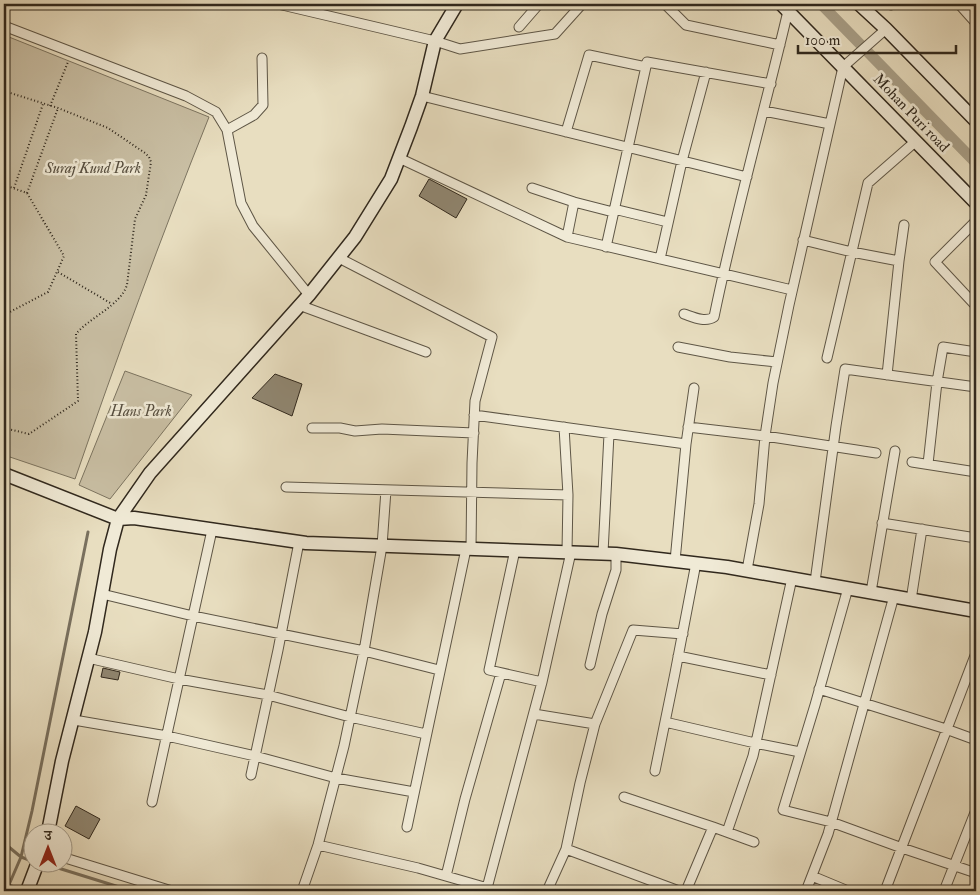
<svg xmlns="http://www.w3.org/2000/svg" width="980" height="895" viewBox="0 0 980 895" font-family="'IM FELL Double Pica','Noto Serif Devanagari',serif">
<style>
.green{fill:#c9bfa4;stroke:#7c7460}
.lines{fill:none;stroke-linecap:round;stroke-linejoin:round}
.stream{stroke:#79705e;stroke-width:3}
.canal{stroke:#a9a089;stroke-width:11}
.building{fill:#908772;stroke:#30281d}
.street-casing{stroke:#5e5646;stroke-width:11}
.secondary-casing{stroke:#30281d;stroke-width:15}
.path{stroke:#30281d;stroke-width:2;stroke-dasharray:1 2.5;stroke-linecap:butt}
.street{stroke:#f0ead6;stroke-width:9}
.secondary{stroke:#f0ead6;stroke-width:12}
.labels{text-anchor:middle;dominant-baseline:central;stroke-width:5;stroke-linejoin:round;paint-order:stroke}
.street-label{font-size:15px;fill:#30281d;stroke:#f0ead6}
.park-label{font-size:15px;font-style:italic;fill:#564e3f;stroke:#f0ead6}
</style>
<rect width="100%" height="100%" fill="#e8dec0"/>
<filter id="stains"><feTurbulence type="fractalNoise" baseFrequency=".004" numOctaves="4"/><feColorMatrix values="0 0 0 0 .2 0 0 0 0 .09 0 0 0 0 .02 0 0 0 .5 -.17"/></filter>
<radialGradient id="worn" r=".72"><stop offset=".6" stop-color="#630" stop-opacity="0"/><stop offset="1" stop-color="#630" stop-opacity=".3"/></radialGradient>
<path class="green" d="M4 35 209 117C161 237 117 357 75 479L4 455Z
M125 371 192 395 110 499 79 485Z"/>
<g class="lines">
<path class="stream" d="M4 843 21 857 32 861
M42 863 132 891
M8 887 21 857 32 811 88 532"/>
<path class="canal" d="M821 4 976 163"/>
</g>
<path class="building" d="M429 179 467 199 456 218 419 196Z
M275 374 302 384 292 416 252 398Z
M103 668 120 672 118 680 101 677Z
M76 806 100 819 89 839 65 826Z"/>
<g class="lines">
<defs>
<path id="street" d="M270 4H278L435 41 460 49 555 34 582 4
M665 4 686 25 780 45
M959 4 976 23
M891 5 895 4
M4 26 186 96 216 112 227 130 241 203 253 226 309 295
M519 27 539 4
M422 96 747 177
M764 111 830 124
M227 130 254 115 263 105 262 58
M566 132 589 55 646 67
M399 158 567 237 792 290
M532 188 574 202
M614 209 668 222
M976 221 935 262 976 306
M567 237 574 202 613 212
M803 240 852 252 899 261 887 375
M606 247 647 62 771 84
M339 258 492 337 475 401 472 463 471 549
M660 259 682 161 706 72
M899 261 904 225
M299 305 426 352
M684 314C693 317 705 323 714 317 735 214 764 113 788 11
M678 347 730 357 777 362
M827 358 868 183 916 141
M474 415 686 444
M564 427 568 495 567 552
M688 427 765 436 876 453
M312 428H340L355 431 382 429 474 433
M912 462 976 472
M928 464 937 382 943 347 976 352
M286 487 568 495
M882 523 976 538
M515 550 489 670 542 682
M603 553 609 434
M675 561 686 444 694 388
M747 570 759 504 765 436 773 383 789 305 843 67 886 29
M815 582 836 426 845 369 976 387
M848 588 815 705 783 810 831 822 902 848 976 873
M871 592 895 451
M102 594 193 616 364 651 439 670
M911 600 922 529
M678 656 771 675
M88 658 179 679 268 695 350 717 426 734
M590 665 602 614 616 570V554
M819 689 946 729 976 740
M534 714 595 724
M74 720 167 736 255 756 336 778 414 792
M665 722 755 743 800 752
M655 771 675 673 696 563
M251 775 278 650 299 542
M624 797 713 827 754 842
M152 802 212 530
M407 827 466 549
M727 832 753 756 792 578
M318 845 418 868 498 891
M566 849 679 891
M62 857 172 891
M446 876 465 799 501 673
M812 876 848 891
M4 888 14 891
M487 888 542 682 571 552
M302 891 318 845 344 746 364 651 382 546 386 490
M547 891 566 849 580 783 595 724 633 630 683 634
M686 891 713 827
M806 891 828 834 894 596
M885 891 976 653
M944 891 976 810"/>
<path id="secondary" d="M781 4 976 203
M859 4 886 29 976 121
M4 474 118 519 134 518 306 543 616 554 727 567 976 611
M48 832 62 761 95 632 110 549 118 519 150 473 309 295 355 237 391 179 411 127 422 96 435 41 457 4
M27 891 38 862"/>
</defs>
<use href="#street" class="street-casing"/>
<use href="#secondary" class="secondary-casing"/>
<path class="path" d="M4 91 58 108 108 128 145 153 149 157 151 162 146 195 135 219 127 285C120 306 90 317 76 334L78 401 29 434 4 428
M50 106 68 62
M4 187 7 186 27 193 64 256 48 292 4 315
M14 188 43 104
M27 193 58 108
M58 272 112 304"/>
<use href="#street" class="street"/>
<use href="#secondary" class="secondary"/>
</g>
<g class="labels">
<g class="street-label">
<text transform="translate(911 113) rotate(46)">Mohan Puri road</text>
</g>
<g class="park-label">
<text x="93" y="168">Suraj Kund Park</text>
<text x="141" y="411">Hans Park</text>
</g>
</g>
<rect width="980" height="895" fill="none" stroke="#e8dec0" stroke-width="20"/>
<rect x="5" y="5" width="970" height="885" fill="none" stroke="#30281d" stroke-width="2.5"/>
<rect x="10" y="10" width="960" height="875" fill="none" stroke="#30281d"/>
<g transform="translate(48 848)"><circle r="24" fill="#f0ead6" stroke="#a39c8c"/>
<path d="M0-4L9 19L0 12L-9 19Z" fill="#8f2418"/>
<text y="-8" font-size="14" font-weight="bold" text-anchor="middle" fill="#30281d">उ</text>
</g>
<path d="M798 45v8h158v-8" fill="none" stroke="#30281d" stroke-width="2.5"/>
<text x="805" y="45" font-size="15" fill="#30281d" stroke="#f0ead6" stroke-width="4" paint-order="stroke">100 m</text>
<rect width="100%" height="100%" filter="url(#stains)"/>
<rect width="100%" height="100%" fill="url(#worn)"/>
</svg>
